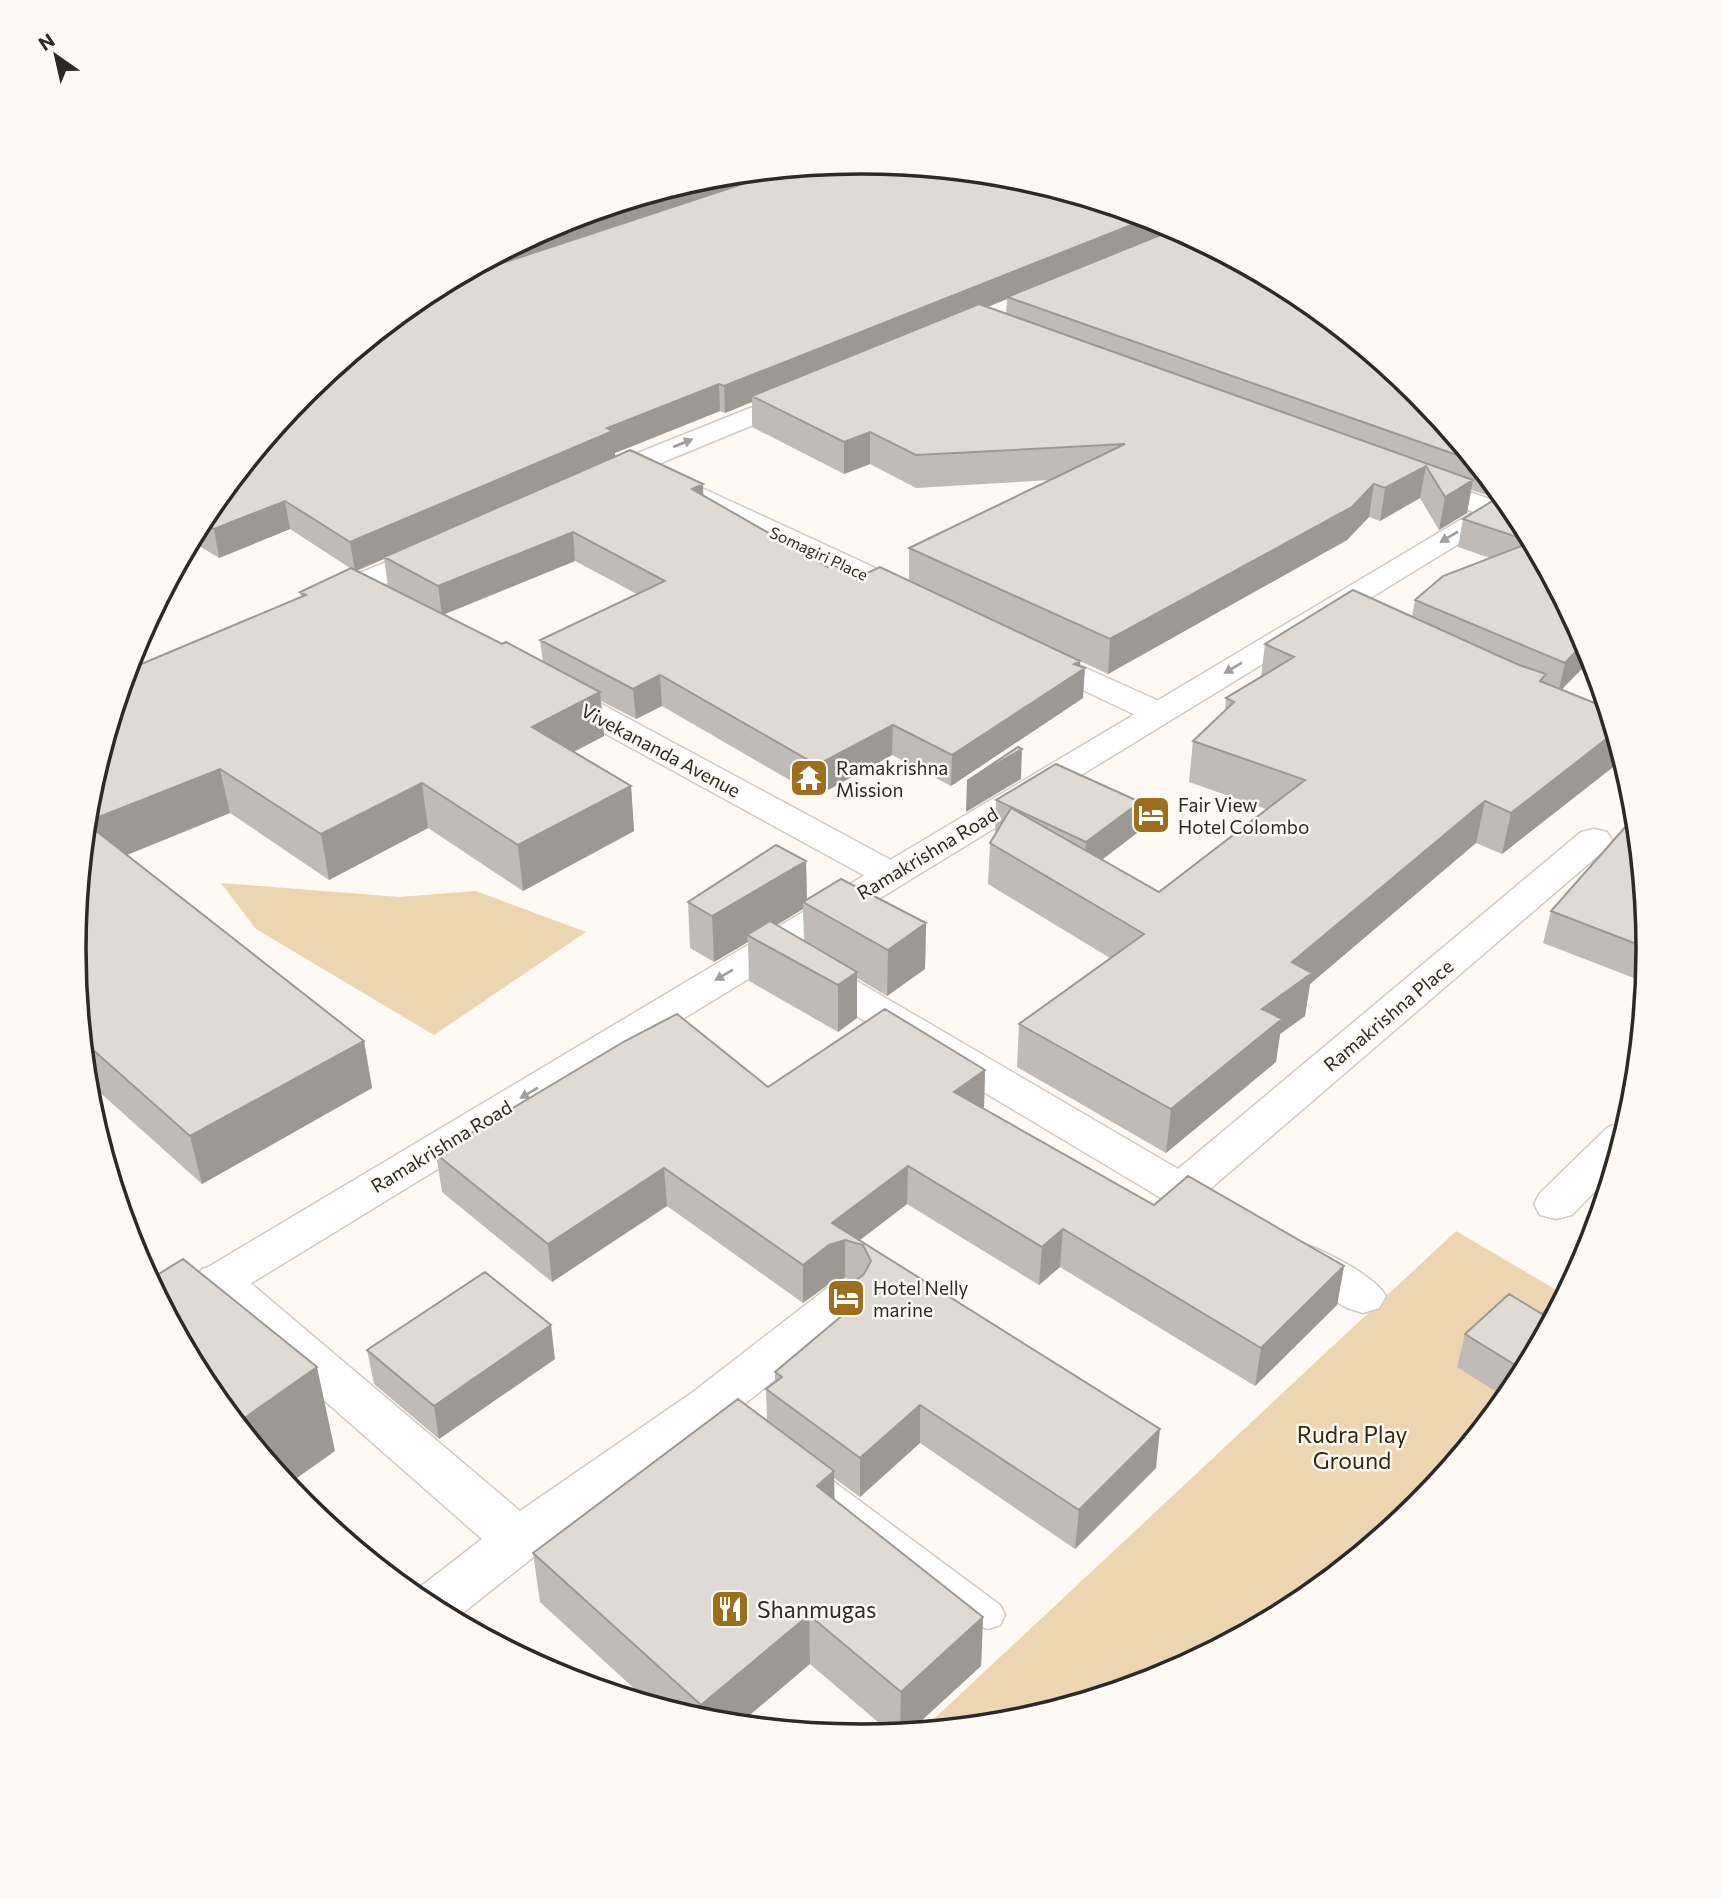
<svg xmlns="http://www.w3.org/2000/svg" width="1722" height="1899" viewBox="0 0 1722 1899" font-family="Commissioner,sans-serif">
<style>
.green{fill:#ecd5b1}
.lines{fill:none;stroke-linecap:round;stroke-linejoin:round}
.lane-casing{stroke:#cfcbc5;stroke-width:3}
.street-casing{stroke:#cfcbc5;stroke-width:3}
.secondary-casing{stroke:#cfcbc5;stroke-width:3}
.lane{fill:#fff;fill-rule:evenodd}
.street{fill:#fff;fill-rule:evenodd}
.secondary{fill:#fff;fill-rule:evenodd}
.wall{fill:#c0bbb6;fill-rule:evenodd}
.shaded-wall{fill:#9c9994}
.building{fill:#dfdad4;stroke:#9c9994;stroke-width:2}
.oneway{fill:#a09f9e}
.labels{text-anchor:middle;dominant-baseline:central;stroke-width:5;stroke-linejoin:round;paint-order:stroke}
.far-street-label{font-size:16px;fill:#2b2a27;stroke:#fefaf3}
.street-label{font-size:19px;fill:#2b2a27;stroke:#fefaf3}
.poi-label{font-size:19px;fill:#2b2a27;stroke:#fefaf3;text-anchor:start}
.near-park-label{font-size:23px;fill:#34260f;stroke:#fefaf3}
.near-poi-label{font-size:23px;fill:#2b2a27;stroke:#fefaf3;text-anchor:start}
.rim{fill:none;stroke:#2b2a27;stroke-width:3.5}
</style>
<rect width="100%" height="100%" fill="#fefaf3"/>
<path class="green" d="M221 883 399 897 476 891 586 932 434 1035 256 929Z
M1456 1231 1565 1295 1516 1387 1418 1507 1298 1604 1162 1677 1014 1722 921 1731Z"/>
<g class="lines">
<defs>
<path id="lane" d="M811 1469 822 1473 1000 1605 1005 1615 1000 1625 988 1629 976 1625 800 1491 795 1482 800 1473Z"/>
<path id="street" d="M1420 475 1504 504 1509 510 1504 516 1494 519 1410 490 1406 484 1410 478Z
M678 477 923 590 927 597 923 604 912 606 901 604 668 492 664 486 668 480Z
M1039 647 1170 706 1175 713 1170 720 1158 723 1146 720 1028 664 1023 657 1028 650Z
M556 683 568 686 904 867 909 875 904 883 891 886 878 883 544 700 540 693 544 686Z
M1594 829 1607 832 1612 840 1607 848 1196 1201 1181 1205 1166 1201 798 981 793 972 798 963 812 960 826 963 1178 1169 1581 832Z
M1623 1123 1627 1124 1612 1174 1572 1215 1556 1219 1540 1215 1534 1204 1540 1193 1608 1127Z
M1295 1241C1320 1248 1373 1274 1386 1296L1379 1308 1363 1313 1347 1308 1279 1269 1272 1257 1279 1245Z
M218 1264 234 1269 520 1511 693 1392 830 1286 846 1281 862 1286 869 1298 862 1310 727 1418 536 1555 454 1620 411 1594 482 1539 202 1293 195 1281 202 1269Z"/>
<path id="secondary" d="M800 388 809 390 813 396 809 402 610 484 600 487 590 484 586 478 590 472Z
M1502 495 1514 510 183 1325 175 1328 158 1297Z
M433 543 444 546 448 552 444 558 335 606 324 608 313 606 309 599 313 592Z"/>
</defs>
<use href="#lane" class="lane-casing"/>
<use href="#street" class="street-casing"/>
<use href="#secondary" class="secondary-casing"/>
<use href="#lane" class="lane"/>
<use href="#street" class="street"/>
<use href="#secondary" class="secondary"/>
</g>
<path class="wall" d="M708 177 1418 393 1501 493 1493 497 1471 490 1467 513 1439 530 1420 498 1380 521 1369 517 1347 540 1108 674 1080 661 1083 698 951 786 892 755 817 796 662 706 636 719 601 701 604 736 574 752 631 786 634 831 523 891 428 828 329 880 230 813 127 855 364 1041 372 1088 202 1184 86 1080 74 949 89 795 301 598 300 592 350 568 290 529 219 558 191 541 206 512ZM1007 299 1006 314 987 307ZM752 402V427L844 474 870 464 916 488 1050 480 909 548V580L861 576 828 567 703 495V484L615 457V453L720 411 725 413ZM384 559 388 586 411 598 357 571ZM575 561 637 594 540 640 543 662 502 644 443 615Z
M1516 512 1589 649 1562 690 1607 708 1622 760 1502 854 1476 843 1310 984 1305 1016 1280 1034 1276 1062 1166 1153 1017 1067 1019 1024 1110 958 988 884 990 843 997 832 995 831 996 800 1140 802 1137 833 1102 860 1159 892 1266 809 1189 782 1193 741 1225 711 1226 698 1261 677 1265 644 1412 617 1415 600 1490 558 1458 547 1463 519Z
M1635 816 1648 950 1646 971 1639 980 1543 943 1551 911Z
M806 861 807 900 926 923 925 969 887 996 857 978V1018L838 1032 749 981 748 942 714 962 690 948 688 902ZM803 909 804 941 776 925Z
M985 1070 984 1107 982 1108 1154 1205 1344 1266 1337 1305 1255 1386 1060 1267 1039 1285 907 1204 860 1240 1156 1468 1075 1549 920 1443 860 1497 834 1478V1499L983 1617 981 1666 909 1732 892 1734 810 1664 707 1722 652 1705 540 1602 533 1553 767 1421 766 1389 775 1382V1372L841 1316V1292L854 1281 845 1278 829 1284 803 1303 667 1206 552 1282 442 1192 436 1154 768 1087Z
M1569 1287 1516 1387 1506 1398 1457 1367 1465 1334 1542 1314Z
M367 1350 555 1359 439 1439 374 1384Z"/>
<path class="shaded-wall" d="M804 168 427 293 552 226 708 177Z
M1149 218 1163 222 1178 230 1007 297V299L759 400 752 396V402L725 413 724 386Z
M719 384 720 411 615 453V458L384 557V559L355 571 350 542 607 428Z
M870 432V464L844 474V442Z
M1426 466 1420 498 1380 521 1385 488Z
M1473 480 1467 513 1439 530 1445 497Z
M703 484 704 512 692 489Z
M1374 484 1369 517 1347 540 1108 674 1110 639Z
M1495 487 1501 493 1493 497Z
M285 501 290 529 219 558 214 529Z
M573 532 575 561 442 615 438 586Z
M1585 642 1592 659 1558 693 1565 663Z
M1080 661V672L1085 668 1083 698 951 786 952 755Z
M660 675 662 706 636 719 633 689Z
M600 692 604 736 536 771 532 727Z
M893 725 892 755 817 796V765Z
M1614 733 1622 760 1502 854 1511 813Z
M1022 749 1021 779 966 812 967 781Z
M220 769 230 813 97 867 86 825V822Z
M422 783 428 828 329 880 321 834Z
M631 786 634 831 523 891 518 845Z
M1485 801 1476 843 1310 984 1305 1016 1280 1034 1276 1062 1166 1153 1171 1109 1262 1009 1292 962Z
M1140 802 1137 833 1084 873 1086 842Z
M806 861 807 904 803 902V909L754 939 747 935 748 942 714 962 712 916Z
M926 923 925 969 887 996 888 950Z
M1648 947 1646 971 1639 980 1647 948Z
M857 972V1018L838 1032V985Z
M364 1041 372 1088 202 1184 190 1136Z
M985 1070 984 1107 953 1130 954 1092Z
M908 1166 907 1204 856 1243 845 1240V1278L829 1284 803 1303V1265L832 1223Z
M664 1168 667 1206 552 1282 548 1244Z
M1063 1229 1060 1267 1039 1285 1042 1247Z
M1344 1266 1337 1305 1255 1386 1261 1348Z
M551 1325 555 1359 439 1439 434 1406Z
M317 1367 335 1451 287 1485 236 1424Z
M920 1405V1443L860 1497V1458Z
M1160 1429 1156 1468 1075 1549 1079 1510Z
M834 1471 835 1520 817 1486Z
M809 1615 810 1664 738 1725 702 1720 701 1705Z
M983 1617 981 1666 909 1732 900 1733 901 1692Z"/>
<path class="building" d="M861 162 1015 177 1149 218 724 386 719 384 607 428 613 431 350 542 285 501 214 529 201 522 206 512 304 392 424 295 451 280 788 169Z
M640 198 552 226 560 222Z
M1175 229 1299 295 1418 393 1474 461 1007 297Z
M979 304 1473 480 1445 497 1426 466 1385 488 1374 484 1352 507 1110 639 909 548 1125 444 916 455 870 432 844 442 752 396Z
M630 450 703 484 692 489 828 567 832 565 861 576 880 567 1080 661 1074 664 1085 668 952 755 893 725 817 765 660 675 633 689 540 640 665 581 573 532 438 586 384 557Z
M1502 495 1516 512 1532 542 1463 519Z
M1532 542 1585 642 1565 663 1415 600 1443 576Z
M351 568 502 644 506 642 600 692 532 727 631 786 518 845 422 783 321 834 220 769 86 822 89 795 127 670 306 595 300 592Z
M1353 590 1519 665 1546 674 1540 681 1607 708 1614 733 1511 813 1485 801 1292 962 1312 973 1262 1009 1282 1019 1171 1109 1019 1024 1144 934 990 843 1011 808 1159 892 1305 780 1193 741 1234 702 1226 698 1294 657 1265 644Z
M1018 747 1022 749 967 781Z
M1056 764 1140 802 1086 842 996 800Z
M1635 816 1648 947 1647 948 1551 911Z
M86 823 364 1041 190 1136 83 1041 74 949Z
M776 845 806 861 712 916 688 902Z
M841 879 926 923 888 950 803 902Z
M770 921 857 972 838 985 747 935Z
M885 1009 985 1070 954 1092 1154 1205 1188 1176 1344 1266 1261 1348 1063 1229 1042 1247 908 1166 832 1223 1160 1429 1079 1510 920 1405 860 1458 766 1389 782 1377 775 1372 857 1303 841 1292 864 1274 871 1261 863 1245 845 1240 829 1245 803 1265 664 1168 548 1244 436 1154 625 1041 677 1014 768 1087Z
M183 1259 317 1367 236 1424 206 1387 149 1280Z
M485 1272 551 1325 434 1406 367 1350Z
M1568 1287H1569L1525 1371 1465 1334 1509 1294 1542 1314Z
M738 1399 834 1471 817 1486 983 1617 901 1692 809 1615 701 1705 533 1553Z
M679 1707 689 1716 674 1712Z"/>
<defs><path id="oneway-solid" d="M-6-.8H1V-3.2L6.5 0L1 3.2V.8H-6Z" transform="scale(1.75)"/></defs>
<g class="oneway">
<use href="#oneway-solid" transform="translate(683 443) rotate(-22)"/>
<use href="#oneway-solid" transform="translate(1449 537) rotate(149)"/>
<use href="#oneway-solid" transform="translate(1233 668) rotate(149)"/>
<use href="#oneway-solid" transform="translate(724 975) rotate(149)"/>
<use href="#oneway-solid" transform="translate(529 1093) rotate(149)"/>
</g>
<defs>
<symbol id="temple-square" viewBox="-11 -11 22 22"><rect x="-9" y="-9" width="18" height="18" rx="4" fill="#9b6f1e" stroke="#fefaf3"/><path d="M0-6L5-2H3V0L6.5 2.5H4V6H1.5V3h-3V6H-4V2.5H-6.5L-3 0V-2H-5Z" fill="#fff"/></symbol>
<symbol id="hotel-square" viewBox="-11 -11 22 22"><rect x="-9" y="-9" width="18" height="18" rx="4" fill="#9b6f1e" stroke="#fefaf3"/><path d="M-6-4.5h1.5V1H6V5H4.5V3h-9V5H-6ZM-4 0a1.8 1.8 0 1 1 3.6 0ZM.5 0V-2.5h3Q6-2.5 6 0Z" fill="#fff"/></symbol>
<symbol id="restaurant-square" viewBox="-11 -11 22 22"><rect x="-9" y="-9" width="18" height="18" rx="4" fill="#9b6f1e" stroke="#fefaf3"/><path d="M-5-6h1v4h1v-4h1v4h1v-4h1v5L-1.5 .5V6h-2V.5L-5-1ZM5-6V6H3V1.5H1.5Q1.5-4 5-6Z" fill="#fff"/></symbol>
</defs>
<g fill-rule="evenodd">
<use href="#temple-square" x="787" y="756" width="44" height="44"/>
<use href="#hotel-square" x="1129" y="793" width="44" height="44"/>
<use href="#hotel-square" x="824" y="1276" width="44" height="44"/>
<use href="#restaurant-square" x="708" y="1587" width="44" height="44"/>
</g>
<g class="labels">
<g class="far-street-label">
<text transform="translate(819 553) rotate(25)">Somagiri Place</text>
</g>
<g class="street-label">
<text transform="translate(661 750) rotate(28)">Vivekananda Avenue</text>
<text transform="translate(927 853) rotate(-31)">Ramakrishna Road</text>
<text transform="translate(1388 1015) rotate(-40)">Ramakrishna Place</text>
<text transform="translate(441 1146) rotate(-31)">Ramakrishna Road</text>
</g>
<g class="poi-label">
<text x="836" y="767">Ramakrishna<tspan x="836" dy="22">Mission</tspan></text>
<text x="1178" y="804">Fair View<tspan x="1178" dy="22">Hotel Colombo</tspan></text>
<text x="873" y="1287">Hotel Nelly<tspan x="873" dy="22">marine</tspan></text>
</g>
<g class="near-park-label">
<text x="1352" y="1434">Rudra Play<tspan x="1352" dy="26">Ground</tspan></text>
</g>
<g class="near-poi-label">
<text x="757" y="1609">Shanmugas</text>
</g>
</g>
<path d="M0 0H1722V1899H0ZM86 949a775 775 0 1 1 1550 0a775 775 0 1 1-1550 0Z" fill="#fefaf3" fill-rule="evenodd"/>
<path class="rim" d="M86 949a775 775 0 1 1 1550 0a775 775 0 1 1-1550 0Z"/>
<g transform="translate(56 56) rotate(326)" stroke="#fefaf3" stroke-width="5" paint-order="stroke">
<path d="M0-5L12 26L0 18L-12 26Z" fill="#2b2a27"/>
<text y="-10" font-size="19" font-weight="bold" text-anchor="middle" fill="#2b2a27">N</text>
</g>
</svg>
